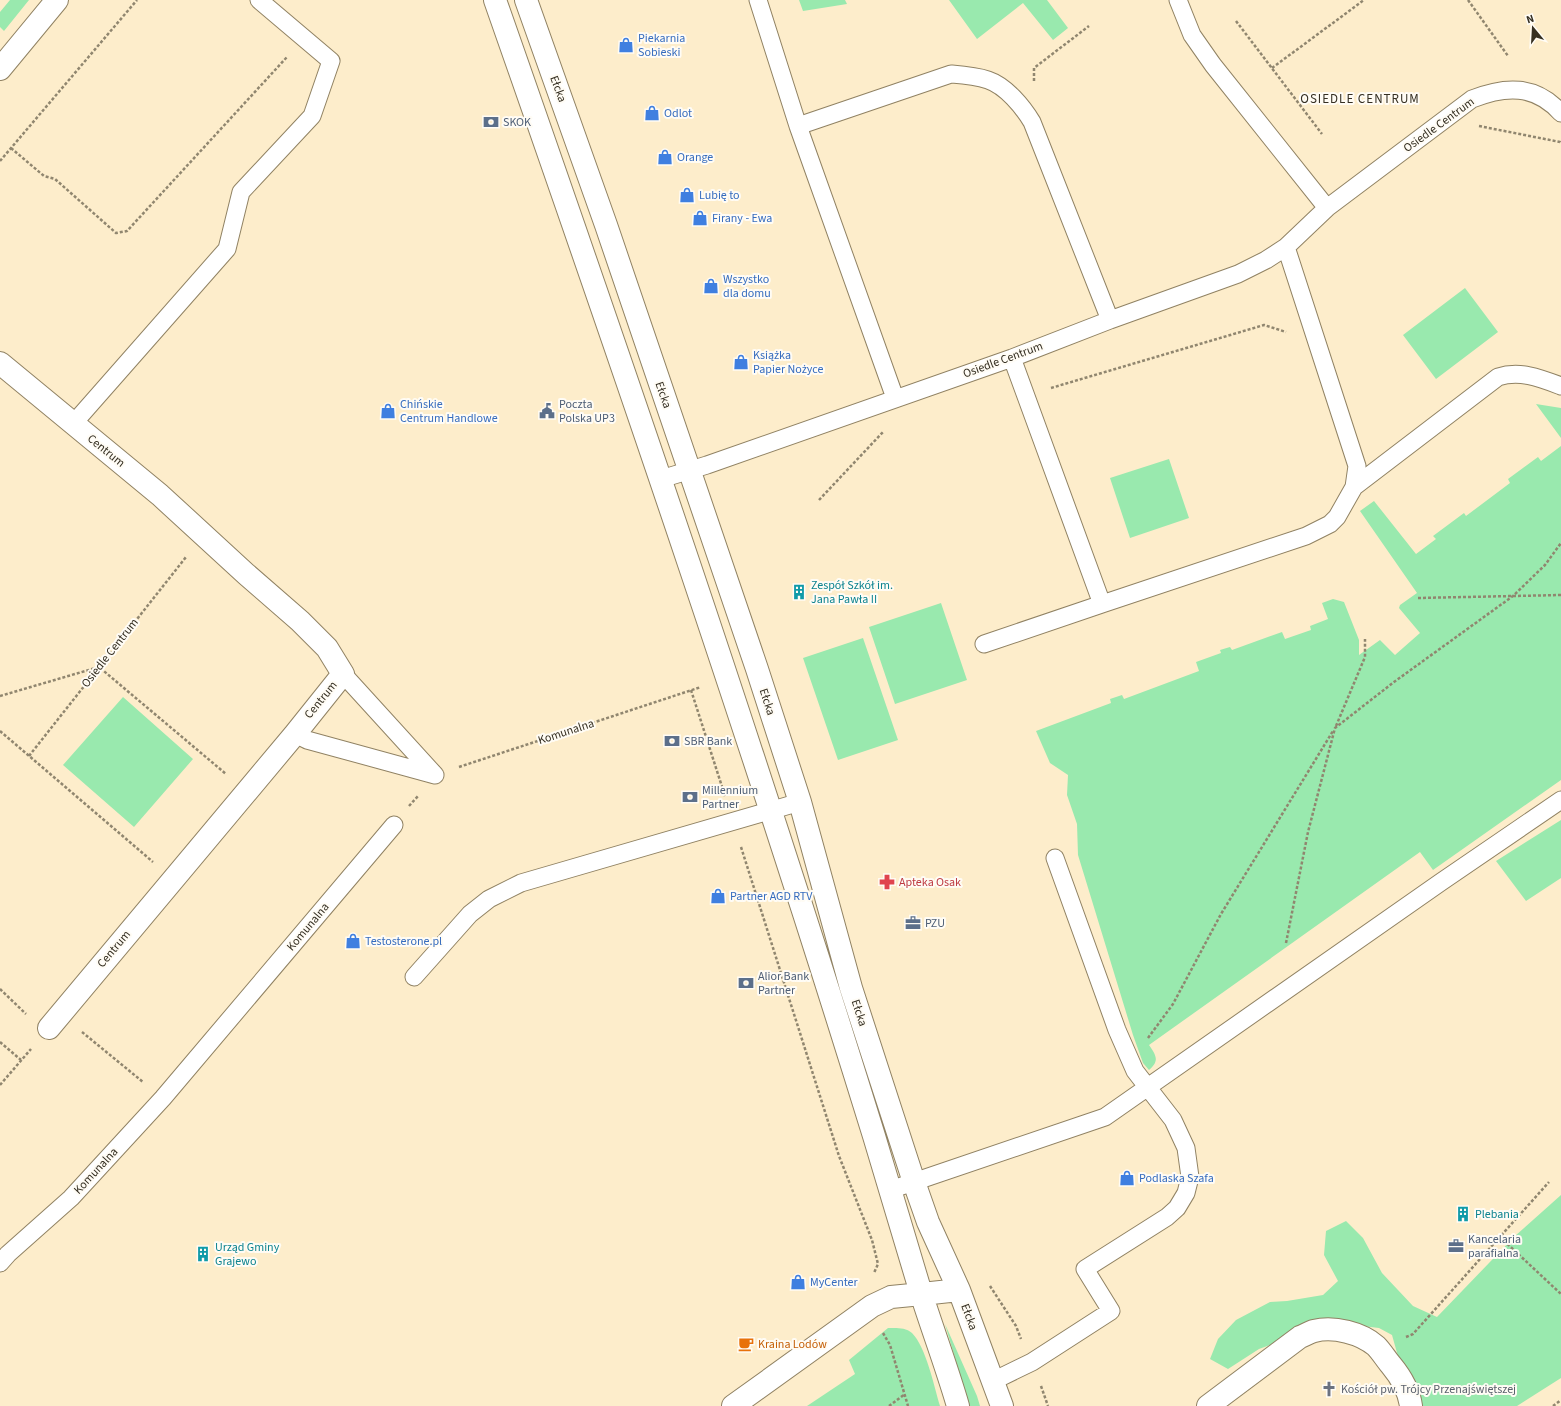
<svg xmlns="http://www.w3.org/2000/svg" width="1561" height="1406" viewBox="0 0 1561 1406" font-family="'Source Sans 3',sans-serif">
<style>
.green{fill:#99e9ae}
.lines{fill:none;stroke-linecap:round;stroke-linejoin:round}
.service-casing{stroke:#908263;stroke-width:19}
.pedestrian-casing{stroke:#908263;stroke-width:24}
.minor-casing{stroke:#908263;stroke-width:24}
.primary-casing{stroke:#908263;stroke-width:24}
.path{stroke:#90866f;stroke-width:2.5;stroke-dasharray:3 2;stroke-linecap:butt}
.service{stroke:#fff;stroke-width:17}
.pedestrian{stroke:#fff;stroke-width:22}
.minor{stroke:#fff;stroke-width:22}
.primary{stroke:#fff;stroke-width:22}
.labels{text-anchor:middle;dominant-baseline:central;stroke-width:4;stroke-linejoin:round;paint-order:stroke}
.shop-label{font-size:12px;fill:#366cbe;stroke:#fffcf5;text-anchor:start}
.street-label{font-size:12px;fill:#352f22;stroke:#fffcf5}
.service-label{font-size:12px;fill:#4e5e75;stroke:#fffcf5;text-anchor:start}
.culture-label{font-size:12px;fill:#0d838f;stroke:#fffcf5;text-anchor:start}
.health-label{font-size:12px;fill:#be3a42;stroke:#fffcf5;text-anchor:start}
.food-label{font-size:12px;fill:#c56008;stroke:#fffcf5;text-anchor:start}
.worship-label{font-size:12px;fill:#5b616d;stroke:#fffcf5;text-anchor:start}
.neighbourhood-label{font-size:13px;letter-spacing:1px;fill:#352f22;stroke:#fffcf5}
</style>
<rect width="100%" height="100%" fill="#fdedcb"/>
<path class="green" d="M10 0H29L4 31 0 27V12Z
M799 0H845L847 4 803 11Z
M949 0H1047L1068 28 1053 40 1023 3 977 39Z
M1465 288 1498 332 1436 379 1403 335Z
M1536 404 1561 408V438Z
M1561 446V780L1433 870 1420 852 1149 1045C1156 1055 1160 1061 1149 1070L1143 1063 1133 1035 1078 855 1077 824 1067 795 1068 775 1050 763 1036 731 1111 703 1110 699 1122 695 1124 699 1199 671 1196 662 1221 653 1220 650 1230 647 1232 650 1282 632 1285 639 1311 630 1310 626 1328 619 1322 603 1333 599 1344 602 1359 640V655L1380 640 1395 655 1420 633 1399 608 1400 605 1417 593 1360 511 1374 501 1416 554 1436 539 1433 536 1464 513 1466 516 1510 483 1508 479 1538 457 1541 461Z
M1169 459 1189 518 1130 538 1110 478Z
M941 603 967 680 895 704 869 627Z
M863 638 898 740 838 760 803 658Z
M123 697 193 759 134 827 63 765Z
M1561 820V878L1526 901 1496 861Z
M1561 1195V1378L1517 1406H1419L1401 1367 1392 1335 1379 1328 1354 1325 1283 1340 1259 1349 1228 1369 1210 1359 1218 1339 1236 1320 1270 1302 1287 1301 1323 1295 1338 1281 1324 1255 1326 1231 1346 1221 1363 1238 1382 1273 1413 1306 1437 1317 1515 1236Z
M945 1324 977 1396 980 1406H969Z
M888 1328C896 1328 905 1327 912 1333 926 1347 934 1386 940 1406H807L855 1374 849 1360Z"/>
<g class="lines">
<defs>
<path id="service" d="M758 0 798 126 895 398
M1178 0 1192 35 1213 65 1327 208
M798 126 951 74C963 75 976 76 988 80 1006 86 1023 107 1032 122L1110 320
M1012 358 1102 604 1306 536 1330 524 1337 517 1354 487 1357 466 1286 247
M73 424 227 249 241 192 312 116 331 61 259 0
M661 479 707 465 1012 358 1110 320 1238 274 1266 260 1286 247 1327 208 1472 99C1505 86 1535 84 1561 113
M1354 487 1498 377C1520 370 1540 378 1561 386
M984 644 1102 604
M343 674 435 775
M295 734 307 740 435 775
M414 977 470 914 489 899 521 883 800 802
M890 1190 1105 1117 1441 882 1561 800
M0 1263 8 1254 71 1198 163 1098 394 825
M993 1381 1032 1362 1111 1311 1085 1269 1167 1217 1177 1208 1186 1193 1190 1177 1186 1148 1173 1120 1135 1071 1117 1030 1055 858"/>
<path id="pedestrian" d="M1208 1406 1300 1337C1305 1335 1310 1332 1314 1331 1334 1326 1361 1333 1376 1346 1381 1351 1386 1359 1391 1365 1401 1377 1409 1391 1411 1406"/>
<path id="minor" d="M0 69 57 0
M0 363 160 495 246 574 300 621 327 648 343 674 295 734 49 1028
M733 1406 872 1306 891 1297 922 1294"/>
<path id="primary" d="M495 0C627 377 756 754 874 1136 890 1188 905 1241 921 1293 933 1331 947 1368 958 1406
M526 0 606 225 757 669 800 802 851 988 914 1182 928 1222 959 1290 1002 1406
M922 1294 959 1290"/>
</defs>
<use href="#service" class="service-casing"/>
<use href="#pedestrian" class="pedestrian-casing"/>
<use href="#minor" class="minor-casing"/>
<use href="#primary" class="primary-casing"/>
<path class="path" d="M1468 0 1508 56
M1236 21 1322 134
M1272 68 1364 0
M1034 81V68L1089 26
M1479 126 1560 142 1561 144
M11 148 44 176 55 179 116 233 127 231 287 57
M0 161 137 0
M1051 388 1264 325 1286 332
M819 500 883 432
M1418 598 1561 595
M691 690 725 796
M0 696 99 667 226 774
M1336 726 1365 657V639
M0 731 153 862
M29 756 186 557
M459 767 701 687
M409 806 418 796
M741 847 839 1156 872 1240 878 1264 874 1273
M1286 943 1308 832 1335 728 1394 682 1513 596 1545 565 1561 543
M0 989 26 1014
M82 1032 143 1082
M1148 1038 1173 1004 1221 914 1333 731
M0 1042 21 1060
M0 1085 31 1049
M1500 1237 1561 1294
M990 1286 1016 1326 1021 1339
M883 1333 890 1345 908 1406
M1406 1337 1413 1334 1549 1182
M1041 1386 1048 1406
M889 1406 905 1394
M1553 1406 1561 1400"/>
<use href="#service" class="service"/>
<use href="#pedestrian" class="pedestrian"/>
<use href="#minor" class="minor"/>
<use href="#primary" class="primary"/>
</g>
<defs>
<symbol id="shop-bare" viewBox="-9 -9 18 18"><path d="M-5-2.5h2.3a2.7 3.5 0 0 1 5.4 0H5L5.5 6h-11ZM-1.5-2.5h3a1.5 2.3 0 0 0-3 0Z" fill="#3f7fe0" stroke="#fffcf5" stroke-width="2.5" paint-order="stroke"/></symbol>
<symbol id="bank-bare" viewBox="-9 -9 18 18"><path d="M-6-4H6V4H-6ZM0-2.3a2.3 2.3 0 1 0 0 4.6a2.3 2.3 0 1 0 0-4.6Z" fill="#5c6f8a" stroke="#fffcf5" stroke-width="2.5" paint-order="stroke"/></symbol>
<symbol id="civic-bare" viewBox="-9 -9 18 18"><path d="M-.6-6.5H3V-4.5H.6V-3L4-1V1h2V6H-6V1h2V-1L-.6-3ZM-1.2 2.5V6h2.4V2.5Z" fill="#5c6f8a" stroke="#fffcf5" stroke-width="2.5" paint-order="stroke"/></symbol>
<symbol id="building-bare" viewBox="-9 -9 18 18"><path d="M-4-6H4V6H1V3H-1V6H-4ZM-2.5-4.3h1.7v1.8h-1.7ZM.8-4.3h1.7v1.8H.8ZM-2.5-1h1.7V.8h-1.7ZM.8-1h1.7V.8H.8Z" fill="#0f9aa8" stroke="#fffcf5" stroke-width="2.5" paint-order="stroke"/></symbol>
<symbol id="pharmacy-bare" viewBox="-9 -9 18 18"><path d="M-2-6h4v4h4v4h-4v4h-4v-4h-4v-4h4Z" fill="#e0444e" stroke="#fffcf5" stroke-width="2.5" paint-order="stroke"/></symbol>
<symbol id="office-bare" viewBox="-9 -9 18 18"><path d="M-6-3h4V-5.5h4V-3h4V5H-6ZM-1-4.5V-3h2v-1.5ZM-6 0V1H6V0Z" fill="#5c6f8a" stroke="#fffcf5" stroke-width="2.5" paint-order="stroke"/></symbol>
<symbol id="cafe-bare" viewBox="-9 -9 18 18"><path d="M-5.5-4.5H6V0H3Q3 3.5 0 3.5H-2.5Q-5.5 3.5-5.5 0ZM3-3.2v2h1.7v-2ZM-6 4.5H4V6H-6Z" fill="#e8710a" stroke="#fffcf5" stroke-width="2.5" paint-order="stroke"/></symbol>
<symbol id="church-bare" viewBox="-9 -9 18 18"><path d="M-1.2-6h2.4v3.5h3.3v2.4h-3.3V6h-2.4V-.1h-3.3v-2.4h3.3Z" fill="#6b7280" stroke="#fffcf5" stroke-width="2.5" paint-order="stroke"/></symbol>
</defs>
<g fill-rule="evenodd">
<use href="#shop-bare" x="615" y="34" width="22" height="22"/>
<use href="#shop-bare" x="641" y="102" width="22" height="22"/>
<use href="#bank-bare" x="480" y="111" width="22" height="22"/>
<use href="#shop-bare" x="654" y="146" width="22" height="22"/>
<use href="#shop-bare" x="676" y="184" width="22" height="22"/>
<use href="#shop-bare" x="689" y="207" width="22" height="22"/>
<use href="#shop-bare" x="700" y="275" width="22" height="22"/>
<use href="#shop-bare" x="730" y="351" width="22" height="22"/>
<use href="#shop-bare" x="377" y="400" width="22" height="22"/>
<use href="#civic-bare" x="536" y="400" width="22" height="22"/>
<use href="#building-bare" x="788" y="581" width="22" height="22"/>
<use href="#bank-bare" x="661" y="730" width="22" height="22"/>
<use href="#bank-bare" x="679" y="786" width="22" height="22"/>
<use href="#pharmacy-bare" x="876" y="871" width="22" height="22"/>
<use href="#shop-bare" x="707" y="885" width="22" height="22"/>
<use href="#office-bare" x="902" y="912" width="22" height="22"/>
<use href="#shop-bare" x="342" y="930" width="22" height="22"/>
<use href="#bank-bare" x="735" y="972" width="22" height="22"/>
<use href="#shop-bare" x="1116" y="1167" width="22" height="22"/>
<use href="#building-bare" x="1452" y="1203" width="22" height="22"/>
<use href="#office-bare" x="1445" y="1235" width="22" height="22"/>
<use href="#building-bare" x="192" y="1243" width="22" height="22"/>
<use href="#shop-bare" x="787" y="1271" width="22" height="22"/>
<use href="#cafe-bare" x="735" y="1333" width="22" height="22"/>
<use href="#church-bare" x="1318" y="1378" width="22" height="22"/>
</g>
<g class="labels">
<g class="shop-label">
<text x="638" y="38">Piekarnia<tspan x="638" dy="14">Sobieski</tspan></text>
<text x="664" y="113">Odlot</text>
<text x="677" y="157">Orange</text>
<text x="699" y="195">Lubię to</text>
<text x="712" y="218">Firany - Ewa</text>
<text x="723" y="279">Wszystko<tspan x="723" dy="14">dla domu</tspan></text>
<text x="753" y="355">Książka<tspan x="753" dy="14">Papier Nożyce</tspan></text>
<text x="400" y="404">Chińskie<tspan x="400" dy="14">Centrum Handlowe</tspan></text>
<text x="730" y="896">Partner AGD RTV</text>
<text x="365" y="941">Testosterone.pl</text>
<text x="1139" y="1178">Podlaska Szafa</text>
<text x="810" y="1282">MyCenter</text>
</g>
<g class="street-label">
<text transform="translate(558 89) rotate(70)">Ełcka</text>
<text transform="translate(1439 125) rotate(-36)">Osiedle Centrum</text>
<text transform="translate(1003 360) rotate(-20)">Osiedle Centrum</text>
<text transform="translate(663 395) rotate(71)">Ełcka</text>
<text transform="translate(106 451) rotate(39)">Centrum</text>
<text transform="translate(110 653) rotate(-52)">Osiedle Centrum</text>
<text transform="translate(321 700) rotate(-51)">Centrum</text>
<text transform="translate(767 702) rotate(72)">Ełcka</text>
<text transform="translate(566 732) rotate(-18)">Komunalna</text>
<text transform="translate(308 927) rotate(-50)">Komunalna</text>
<text transform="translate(114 949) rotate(-50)">Centrum</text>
<text transform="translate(859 1013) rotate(72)">Ełcka</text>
<text transform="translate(96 1171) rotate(-47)">Komunalna</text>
<text transform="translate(969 1317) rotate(70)">Ełcka</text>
</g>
<g class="service-label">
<text x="503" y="122">SKOK</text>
<text x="559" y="404">Poczta<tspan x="559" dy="14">Polska UP3</tspan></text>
<text x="684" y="741">SBR Bank</text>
<text x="702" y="790">Millennium<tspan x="702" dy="14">Partner</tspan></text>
<text x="925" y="923">PZU</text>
<text x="758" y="976">Alior Bank<tspan x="758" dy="14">Partner</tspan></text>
<text x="1468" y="1239">Kancelaria<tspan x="1468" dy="14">parafialna</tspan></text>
</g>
<g class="culture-label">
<text x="811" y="585">Zespół Szkół im.<tspan x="811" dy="14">Jana Pawła II</tspan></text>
<text x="1475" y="1214">Plebania</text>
<text x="215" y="1247">Urząd Gminy<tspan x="215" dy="14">Grajewo</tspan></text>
</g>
<g class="health-label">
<text x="899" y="882">Apteka Osak</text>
</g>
<g class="food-label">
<text x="758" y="1344">Kraina Lodów</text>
</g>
<g class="worship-label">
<text x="1341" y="1389">Kościół pw. Trójcy Przenajświętszej</text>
</g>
<g class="neighbourhood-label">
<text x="1360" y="99">OSIEDLE CENTRUM</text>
</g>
</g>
<g transform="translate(1533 28) rotate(342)" stroke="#fffcf5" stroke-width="3" paint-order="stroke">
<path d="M0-3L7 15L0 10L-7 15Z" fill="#352f22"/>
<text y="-6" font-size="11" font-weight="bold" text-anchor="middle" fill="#352f22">N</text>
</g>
</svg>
